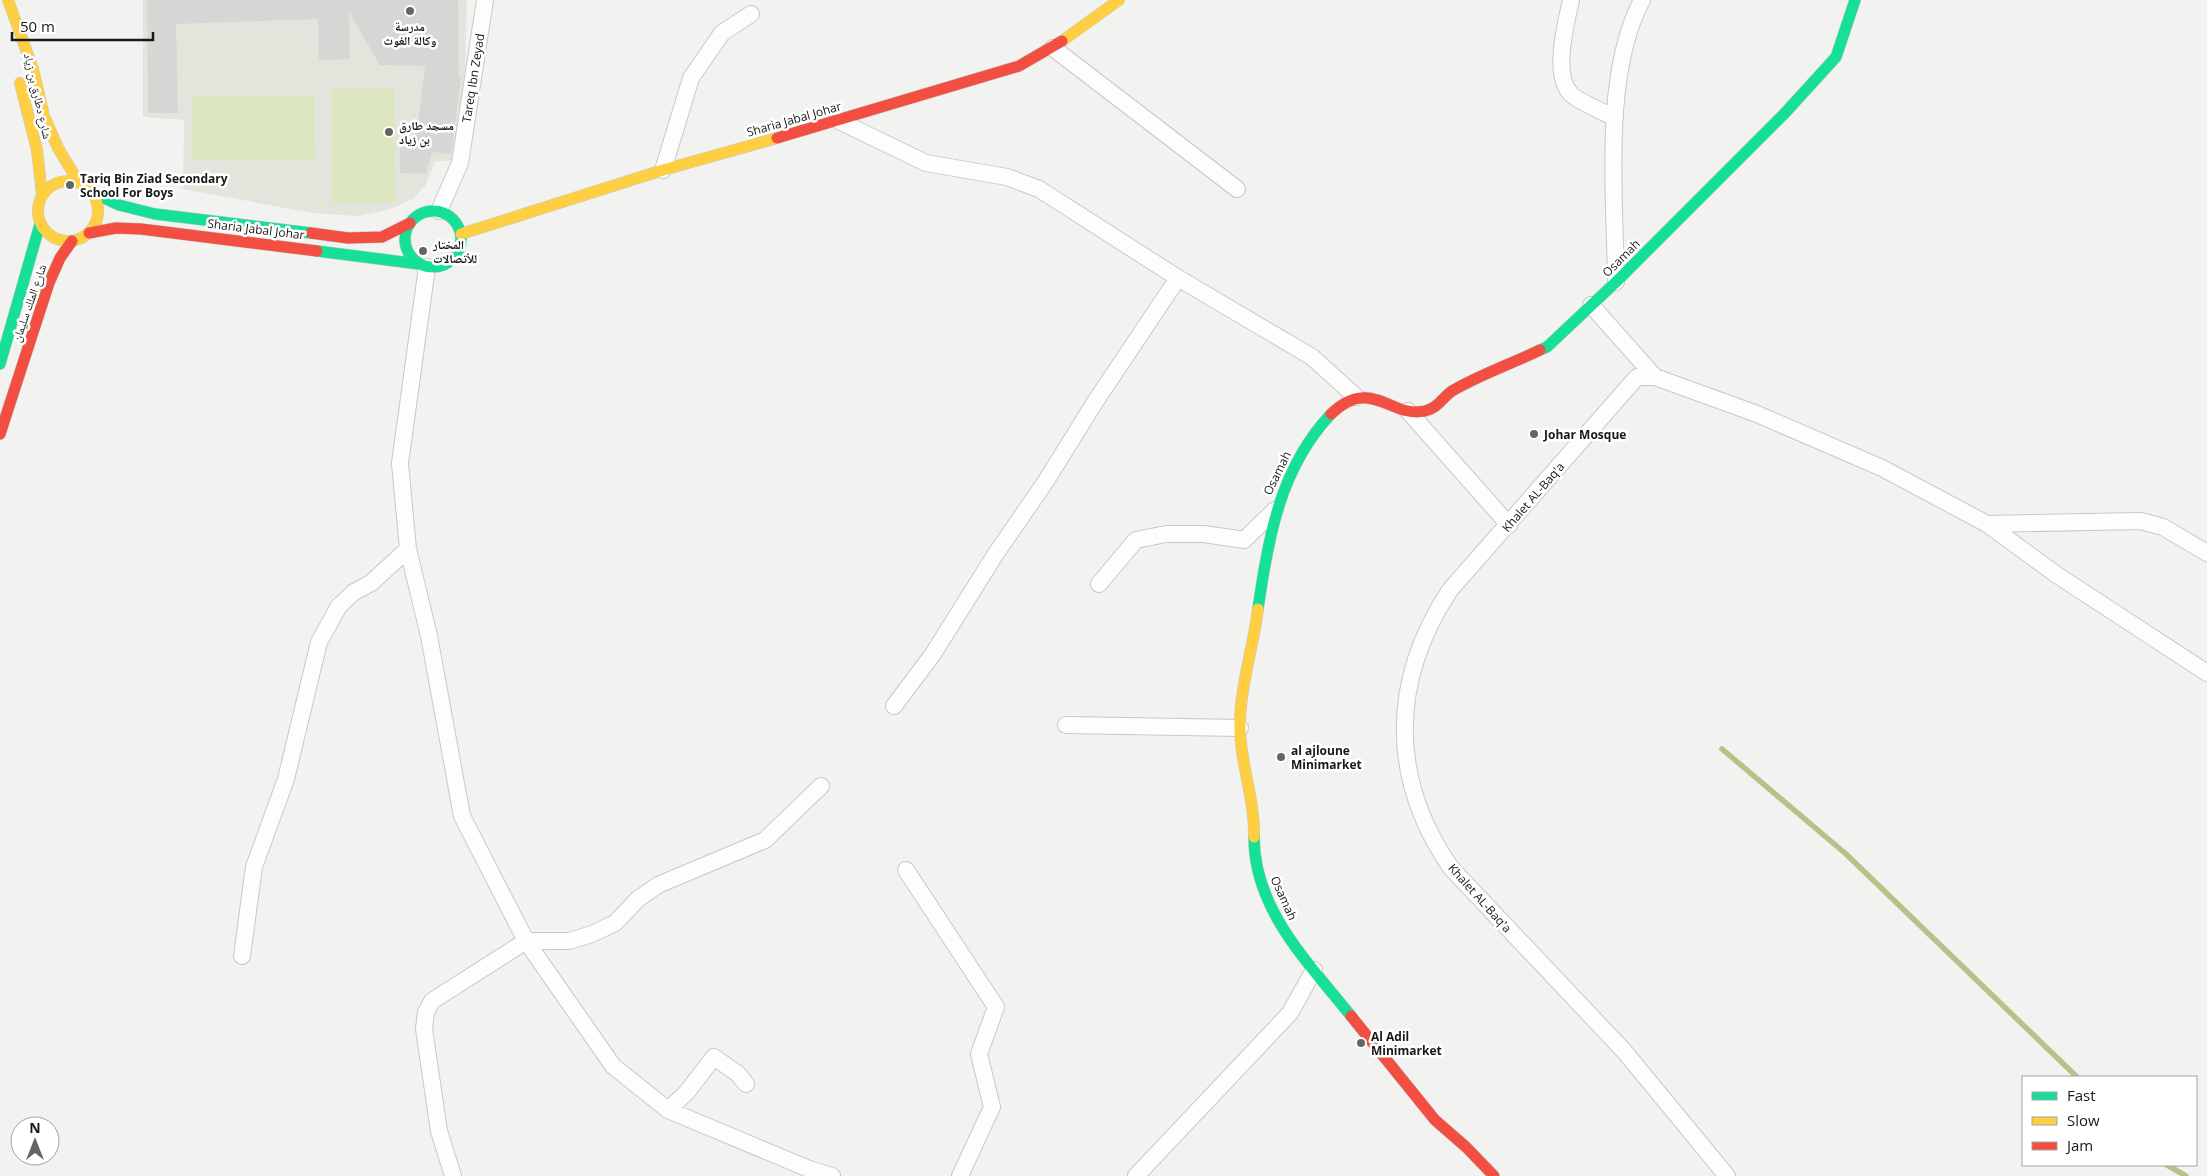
<svg xmlns="http://www.w3.org/2000/svg" width="2207" height="1176" viewBox="0 0 2207 1176" font-family="'Open Sans','Noto Naskh Arabic',sans-serif">
<style>
.built{fill:#e3e5dd}
.green{fill:#dde7bf}
.lines{fill:none;stroke-linecap:round;stroke-linejoin:round}
.stream{stroke:#b5c38a;stroke-width:5.5}
.building{fill:#d6d6d4}
.street-casing{stroke:#c8c8c6;stroke-width:18}
.fast-casing{stroke:#c8c8c6;stroke-width:12}
.slow-casing{stroke:#c8c8c6;stroke-width:12}
.jam-casing{stroke:#c8c8c6;stroke-width:12}
.street{stroke:#fdfdfd;stroke-width:16}
.fast{stroke:#16e098;stroke-width:11}
.slow{stroke:#ffcf43;stroke-width:11}
.jam{stroke:#f24e42;stroke-width:11}
.poi-dot{fill:#646562;stroke:#fff;stroke-width:2}
.labels{text-anchor:middle;dominant-baseline:central;stroke-width:5;stroke-linejoin:round;paint-order:stroke}
.poi-label{font-size:12px;font-weight:bold;fill:#181816;stroke:#fff;text-anchor:start}
.street-label{font-size:12px;fill:#181816;stroke:#fff}
</style>
<rect width="100%" height="100%" fill="#f2f3f0"/>
<path class="built" d="M143 0H467L465 69 453 161H435L425 186 413 199 388 210 358 216 312 213 183 189 184 120 143 117Z"/>
<path class="green" d="M331 88H394L395 202 332 203Z
M314 95 315 159 193 160V96Z"/>
<g class="lines">
<path class="stream" d="M1722 749 1846 854 2077 1077
M2167 1165 2186 1176"/>
</g>
<path class="building" d="M147 0H458L459 78H461L451 154 432 152 426 174 400 173V147L415 148 425 66 380 65 349 12 350 59 319 60 318 19 176 24 178 113H148Z"/>
<g class="lines">
<defs>
<path id="street" d="M1571 0C1566 23 1552 75 1571 94 1577 101 1606 113 1615 118
M1053 48 1237 189
M839 121 926 163 1007 177 1039 189 1178 278 1312 357 1356 397
M663 170 691 78 722 33 751 14
M439 211 460 163 485 0
M427 267 400 463 408 549 429 636 462 816 526 941 613 1066 668 1110 809 1169 832 1176
M1616 282C1615 198 1602 75 1642 0
M1591 305 1655 377 1757 414 1882 468 1987 524 2057 575 2207 673
M1655 377H1637L1450 590C1390 681 1389 778 1451 868L1624 1051 1727 1176
M1408 411 1509 525
M1987 524 2141 521 2163 527 2207 553
M1099 584 1136 540 1166 534H1204L1244 540 1275 510
M894 706 933 654 995 555 1046 481 1095 402 1178 278
M1066 725 1240 728
M906 870 996 1007 979 1054 992 1107 960 1176
M242 956 254 867 286 779 319 642 339 606 354 592 371 583 408 549
M668 1110 687 1092 714 1057 738 1074 746 1084
M453 1176 439 1131 424 1029 426 1012 432 1001 526 941H569L592 934 615 923 638 899 658 885 765 840 821 786
M1136 1176 1290 1013 1314 970"/>
<path id="fast" d="M91 192 119 205 155 214 311 233
M405 239a28 28 0 1 1 56 0a28 28 0 1 1-56 0Z
M317 251 419 264
M1540 350 1547 347 1616 282 1785 113 1836 57 1855 0
M0 364 40 224
M1258 609C1268 538 1280 468 1331 414
M1254 837C1254 910 1308 962 1351 1016"/>
<path id="slow" d="M8 0 33 69 44 116 58 148 79 183
M1062 41 1119 0
M20 83 37 150 42 195
M38 211a30 30 0 1 1 60 0a30 30 0 1 1-60 0Z
M461 234 663 170 777 138
M1254 837C1255 800 1241 766 1240 730 1239 690 1253 649 1258 609"/>
<path id="jam" d="M777 138 1019 66 1062 41
M89 233 116 228 141 229 317 251
M311 233 348 238 382 237 410 223
M1331 414C1371 375 1391 419 1425 411 1438 408 1442 398 1452 391 1479 375 1511 364 1540 350
M0 434 49 283 60 258 72 241
M1351 1016 1435 1120 1466 1147 1494 1176"/>
</defs>
<use href="#street" class="street-casing"/>
<use href="#fast" class="fast-casing"/>
<use href="#slow" class="slow-casing"/>
<use href="#jam" class="jam-casing"/>
<use href="#street" class="street"/>
<use href="#fast" class="fast"/>
<use href="#slow" class="slow"/>
<use href="#jam" class="jam"/>
</g>
<g class="poi-dot">
<circle cx="410" cy="11" r="5"/>
<circle cx="389" cy="132" r="5"/>
<circle cx="70" cy="185" r="5"/>
<circle cx="423" cy="251" r="5"/>
<circle cx="1534" cy="434" r="5"/>
<circle cx="1281" cy="757" r="5"/>
<circle cx="1361" cy="1043" r="5"/>
</g>
<g class="labels">
<g class="poi-label">
<text x="410" y="26" text-anchor="middle">مدرسة<tspan x="410" dy="14">وكالة الغوث</tspan></text>
<text x="399" y="125">مسجد طارق<tspan x="399" dy="14">بن زياد</tspan></text>
<text x="80" y="178">Tariq Bin Ziad Secondary<tspan x="80" dy="14">School For Boys</tspan></text>
<text x="433" y="244">المختار<tspan x="433" dy="14">للأتصالات</tspan></text>
<text x="1544" y="434">Johar Mosque</text>
<text x="1291" y="750">al ajloune<tspan x="1291" dy="14">Minimarket</tspan></text>
<text x="1371" y="1036">Al Adil<tspan x="1371" dy="14">Minimarket</tspan></text>
</g>
<g class="street-label">
<text transform="translate(473 78) rotate(-81)">Tareq Ibn Zeyad</text>
<text transform="translate(38 96) rotate(77)">شارع دطارق بن زياد</text>
<text transform="translate(794 119) rotate(-16)">Sharia Jabal Johar</text>
<text transform="translate(256 229) rotate(7)">Sharia Jabal Johar</text>
<text transform="translate(1621 258) rotate(-45)">Osamah</text>
<text transform="translate(29 303) rotate(-71)">شارع الملك سليمان</text>
<text transform="translate(1277 473) rotate(-64)">Osamah</text>
<text transform="translate(1533 497) rotate(-49)">Khalet AL-Baq'a</text>
<text transform="translate(1284 898) rotate(66)">Osamah</text>
<text transform="translate(1480 898) rotate(48)">Khalet AL-Baq'a</text>
</g>
</g>
<rect x="2022" y="1076" width="175" height="90" fill="#ffffff" stroke="#a3a3a2"/>
<rect x="2032" y="1092" width="25" height="8" fill="#16e098" stroke="#a3a3a2"/>
<text x="2067" y="1101" font-size="15" fill="#181816">Fast</text>
<rect x="2032" y="1117" width="25" height="8" fill="#ffcf43" stroke="#a3a3a2"/>
<text x="2067" y="1126" font-size="15" fill="#181816">Slow</text>
<rect x="2032" y="1142" width="25" height="8" fill="#f24e42" stroke="#a3a3a2"/>
<text x="2067" y="1151" font-size="15" fill="#181816">Jam</text>
<g transform="translate(35 1141)"><circle r="24" fill="#ffffff" stroke="#a3a3a2"/>
<path d="M0-4L9 19L0 12L-9 19Z" fill="#646562"/>
<text y="-8" font-size="14" font-weight="bold" text-anchor="middle" fill="#181816">N</text>
</g>
<path d="M12 32v8h141v-8" fill="none" stroke="#181816" stroke-width="2.5"/>
<text x="20" y="32" font-size="15" fill="#181816" stroke="#ffffff" stroke-width="4" paint-order="stroke">50 m</text>
</svg>
